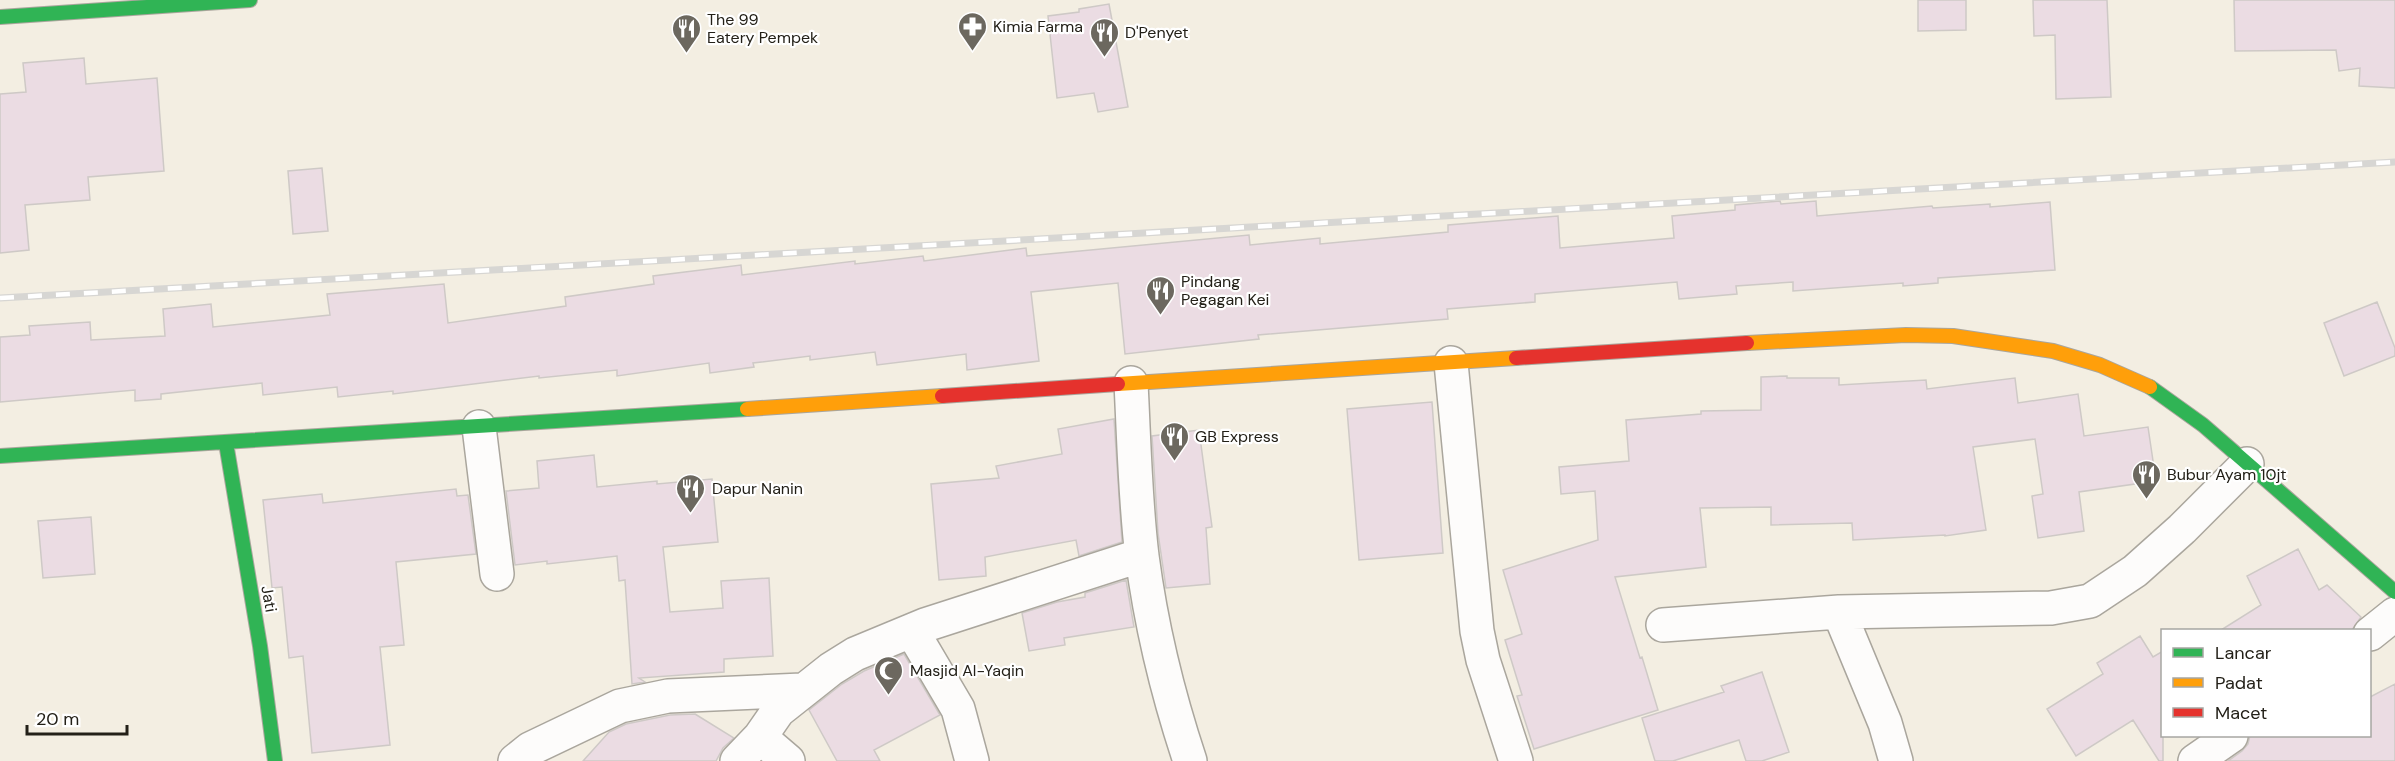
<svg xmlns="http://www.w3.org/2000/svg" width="2395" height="761" viewBox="0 0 2395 761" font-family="'DM Sans',sans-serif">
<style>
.building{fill:#ebdce3;stroke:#cec9c6;stroke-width:1.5}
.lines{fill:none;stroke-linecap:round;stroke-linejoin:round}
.street-casing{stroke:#aaa69d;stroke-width:36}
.fast-casing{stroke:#aaa69d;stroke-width:16}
.slow-casing{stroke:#aaa69d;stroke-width:16}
.jam-casing{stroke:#aaa69d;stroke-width:16}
.street{stroke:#fdfcfb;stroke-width:33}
.fast{stroke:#30b455;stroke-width:14}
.slow{stroke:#ff9f0a;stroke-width:14}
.jam{stroke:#e5322d;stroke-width:14}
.rail-casing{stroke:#d7d6d3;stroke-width:7}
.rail{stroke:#fff;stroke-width:4.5;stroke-dasharray:14;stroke-linecap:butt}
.labels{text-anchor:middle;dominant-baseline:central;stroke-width:4.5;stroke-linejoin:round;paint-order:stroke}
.poi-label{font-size:16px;fill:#232018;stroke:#fff;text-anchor:start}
.street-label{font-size:16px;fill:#232018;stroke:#fff}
</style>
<rect width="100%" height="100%" fill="#f3eee2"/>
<path class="building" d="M1918 0H1966V30L1918 31Z
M2033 0H2107L2111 97 2056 99 2055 35 2034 36Z
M2234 0H2395V88L2359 86 2360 68 2339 71 2336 50 2235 51Z
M1109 4 1128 107 1098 112 1094 93 1057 98 1048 16 1079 12V9Z
M84 58 86 84 157 78 164 171 88 177 90 200 25 205 29 250 0 253V94L26 92 23 63Z
M322 168 328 231 293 234 288 171Z
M1780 201 1781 204 1816 201 1817 216 1932 206 1933 208 1990 204V207L2050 202 2055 270 1938 278V283L1903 286V283L1793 291V282L1736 286 1737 294 1679 299 1677 282 1535 294V302L1447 309 1448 319 1258 335 1259 339 1125 354 1118 283 1031 292 1039 361 967 370 966 354 877 365 875 352 810 360V356L753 363 754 367 710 373 709 363 617 376V370L539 378V376L393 394V391L338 397 337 387 263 395 262 383 161 394V399L135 401V390L0 402V337L30 335 29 326 90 322 91 340 165 336 163 309 211 304 213 327 330 315 327 294 444 284 448 323 566 306 565 297 654 284 653 276 741 265 742 275 855 261V264L923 256 924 261 1026 248 1027 256 1249 235 1250 245 1320 238V244L1448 232V225L1558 216 1560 248 1674 238 1672 216 1735 210V205Z
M2377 302 2395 348V356L2344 376 2324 323Z
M1787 376V378H1839V385L1926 380 1927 389 2015 378 2018 403 2078 394 2084 436 2148 427 2156 481 2079 492 2084 531 2038 538 2032 496 2043 494 2035 439 1973 447 1986 530 1945 536V535L1853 540 1852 523 1771 525V507L1700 508 1706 567 1615 577 1640 658 1642 657 1658 710 1534 749 1517 696 1522 695 1505 640 1522 634 1503 570 1598 540 1595 491 1561 494 1559 467 1629 461 1626 420 1701 414V411L1761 410V377Z
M1432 402 1443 553 1359 560 1347 409Z
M1114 419 1122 542 1079 556 1076 540 985 557 986 576 939 580 931 484 999 478 996 466 1062 454 1058 429Z
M1199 430 1212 527 1206 528 1210 584 1166 588 1158 533 1152 436Z
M594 455 597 487 657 481V484L712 479 718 542 663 547 670 612 723 608 721 581 769 578 773 656 724 659V672L639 678 645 682 632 684 625 580 619 581 617 556 547 564V561L515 565 506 491 539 488 537 461Z
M456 489 457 496 468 495 476 554 396 562 404 645 380 647 390 745 312 753 303 656 289 658 282 587 272 588 263 500 322 494 323 503Z
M91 517 95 574 43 578 38 521Z
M2298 549 2319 590 2327 585 2361 617 2352 630H2221L2261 605 2247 576Z
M1126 580 1134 627 1064 638 1065 645 1029 651 1022 613 1057 602 1085 597V593Z
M2140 636 2153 657 2163 651V761H2159L2133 720 2076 756 2047 709 2103 674 2097 663Z
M904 654 940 715 874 750 880 761H837L809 710 842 684 864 671Z
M1762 672 1789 752 1762 761H1746L1739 740 1673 761H1655L1642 718 1724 692 1721 686Z
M2395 684V761H2228L2242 751 2248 744 2250 735H2370V697Z
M695 714 734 738 723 748 716 761H583L609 732 626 724 670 715Z"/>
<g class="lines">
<defs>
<path id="street" d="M1451 363 1477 631 1483 660 1516 761
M1131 383C1134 441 1135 499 1142 556 1151 625 1168 695 1190 761
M479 427 497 574
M1839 612 1885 723 1896 761
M1663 625 1839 612 2051 608 2090 601 2135 571 2182 529 2247 464
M912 631 958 709 972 761
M2370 634 2395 614
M760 737 788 761
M515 761 530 749 620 706 668 696 802 690
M737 761 760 737 778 711 831 669 855 654 925 625 1142 555
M2195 761 2231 736"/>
<path id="fast" d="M0 17 250 0
M2150 387 2203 425 2395 592
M226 443 260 646 275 761
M0 456 747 409"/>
<path id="slow" d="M1747 343 1906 335 1953 336 2053 351 2100 365 2150 387
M1118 384 1516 358
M747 409 942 396"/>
<path id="jam" d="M1516 358 1747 343
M942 396 1118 384"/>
</defs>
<use href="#street" class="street-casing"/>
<use href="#fast" class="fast-casing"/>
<use href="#slow" class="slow-casing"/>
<use href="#jam" class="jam-casing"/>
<use href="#street" class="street"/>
<use href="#fast" class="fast"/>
<use href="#slow" class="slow"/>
<use href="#jam" class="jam"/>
<defs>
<path id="rail" d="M0 298 2395 162"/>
</defs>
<use href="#rail" class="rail-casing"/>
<use href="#rail" class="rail"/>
</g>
<defs>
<symbol id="pharmacy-pin" viewBox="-11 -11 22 30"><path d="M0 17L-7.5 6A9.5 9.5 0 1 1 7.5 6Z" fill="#6c685f" stroke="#fff"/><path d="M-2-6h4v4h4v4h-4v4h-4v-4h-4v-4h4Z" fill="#fff"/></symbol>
<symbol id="restaurant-pin" viewBox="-11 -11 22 30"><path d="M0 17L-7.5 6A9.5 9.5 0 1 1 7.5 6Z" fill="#6c685f" stroke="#fff"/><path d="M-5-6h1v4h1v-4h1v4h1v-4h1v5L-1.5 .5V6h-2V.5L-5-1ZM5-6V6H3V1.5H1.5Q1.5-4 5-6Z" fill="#fff"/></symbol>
<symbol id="mosque-pin" viewBox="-11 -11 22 30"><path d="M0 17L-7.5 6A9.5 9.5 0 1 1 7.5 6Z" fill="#6c685f" stroke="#fff"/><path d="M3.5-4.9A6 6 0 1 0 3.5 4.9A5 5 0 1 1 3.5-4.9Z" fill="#fff"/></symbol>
</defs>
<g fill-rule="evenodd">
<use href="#pharmacy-pin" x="956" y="10" width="33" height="45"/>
<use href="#restaurant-pin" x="670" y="12" width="33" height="45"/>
<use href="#restaurant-pin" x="1088" y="16" width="33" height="45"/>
<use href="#restaurant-pin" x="1144" y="274" width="33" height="45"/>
<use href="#restaurant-pin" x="1158" y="420" width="33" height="45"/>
<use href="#restaurant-pin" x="2130" y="458" width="33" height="45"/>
<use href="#restaurant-pin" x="674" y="472" width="33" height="45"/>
<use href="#mosque-pin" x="872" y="654" width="33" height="45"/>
</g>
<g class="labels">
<g class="poi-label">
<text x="707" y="19">The 99<tspan x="707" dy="18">Eatery Pempek</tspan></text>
<text x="993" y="26">Kimia Farma</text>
<text x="1125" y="32">D'Penyet</text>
<text x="1181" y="281">Pindang<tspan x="1181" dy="18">Pegagan Kei</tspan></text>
<text x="1195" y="436">GB Express</text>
<text x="2167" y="474">Bubur Ayam 10jt</text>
<text x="712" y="488">Dapur Nanin</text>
<text x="910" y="670">Masjid Al-Yaqin</text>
</g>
<g class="street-label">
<text transform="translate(269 599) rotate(80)">Jati</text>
</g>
</g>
<rect x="2161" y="629" width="210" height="108" fill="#ffffff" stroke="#a7a6a3" stroke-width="1.5"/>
<rect x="2173" y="648" width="30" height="9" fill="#30b455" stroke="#a7a6a3" stroke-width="1.5"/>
<text x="2215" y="659" font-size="18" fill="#232018">Lancar</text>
<rect x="2173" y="678" width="30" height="9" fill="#ff9f0a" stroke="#a7a6a3" stroke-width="1.5"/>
<text x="2215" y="689" font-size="18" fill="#232018">Padat</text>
<rect x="2173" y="708" width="30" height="9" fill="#e5322d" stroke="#a7a6a3" stroke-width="1.5"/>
<text x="2215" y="719" font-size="18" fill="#232018">Macet</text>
<path d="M27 725v9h100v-9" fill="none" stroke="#232018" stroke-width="3"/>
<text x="36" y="725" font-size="18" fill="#232018" stroke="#ffffff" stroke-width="4.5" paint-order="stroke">20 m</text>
</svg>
